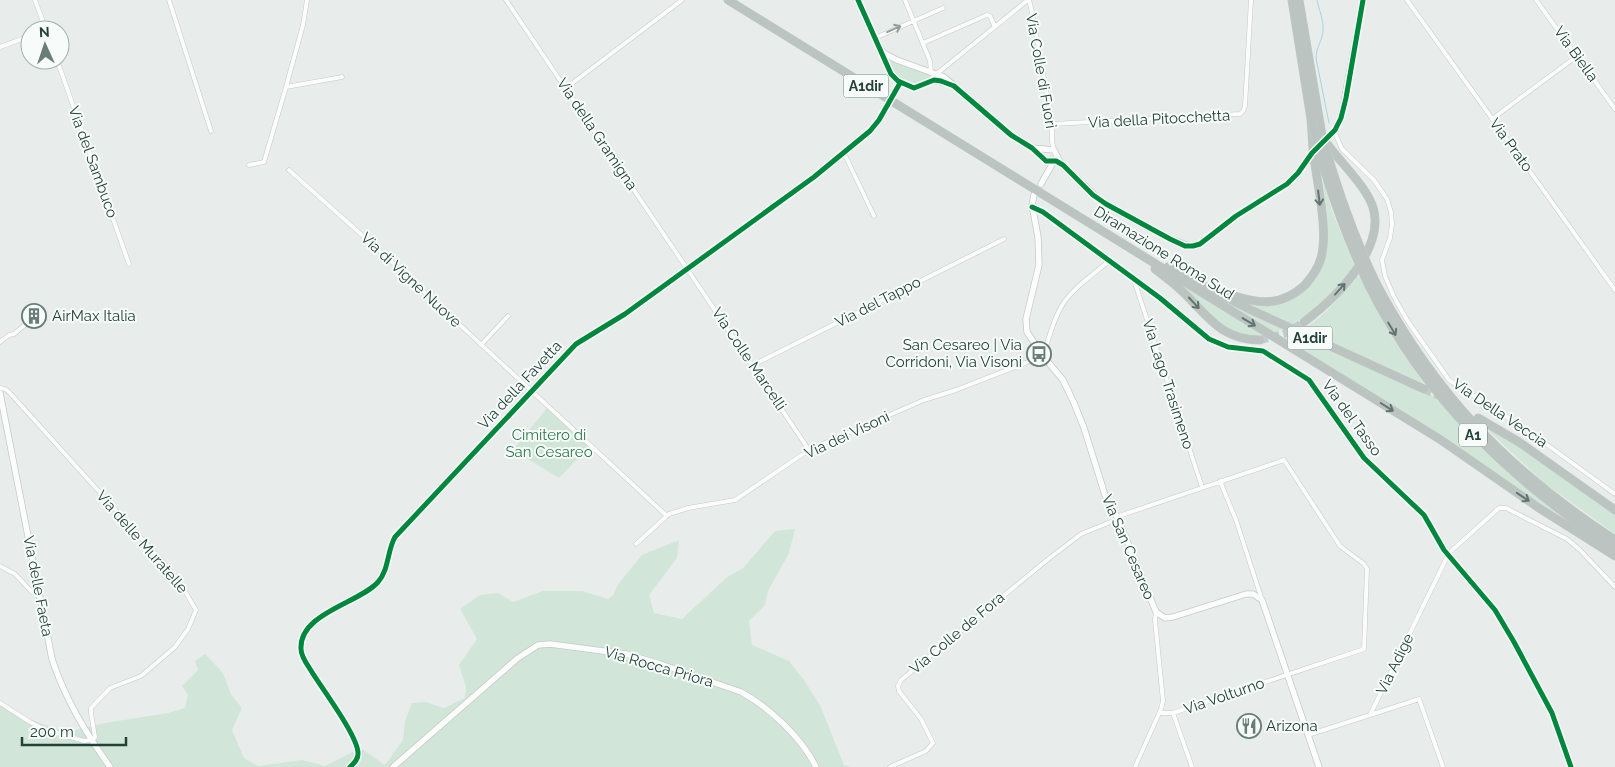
<svg xmlns="http://www.w3.org/2000/svg" width="1615" height="767" viewBox="0 0 1615 767" font-family="Raleway,sans-serif">
<style>
.green{fill:#d1e6d8}
.lines{fill:none;stroke-linecap:round;stroke-linejoin:round}
.stream{stroke:#a9d4db;stroke-width:1}
.highway-tunnel{stroke:#c1cbc8;stroke-width:8;stroke-dasharray:8 4;stroke-linecap:butt}
.street-casing{stroke:#c5cac8;stroke-width:5}
.secondary-casing{stroke:#c3cbc8;stroke-width:7}
.highway-casing{stroke:#c3ccc9;stroke-width:9}
.street{stroke:#fcfcfc;stroke-width:4}
.secondary{stroke:#fcfcfc;stroke-width:5.5}
.highway{stroke:#bcc4c2;stroke-width:8}
.street-bridge-casing{stroke:#c5cac8;stroke-width:5;stroke-linecap:butt}
.highway-bridge-casing{stroke:#c3ccc9;stroke-width:9;stroke-linecap:butt}
.street-bridge{stroke:#fcfcfc;stroke-width:4}
.highway-bridge{stroke:#bcc4c2;stroke-width:8}
.cycleway-casing{stroke:#f7fbf9;stroke-width:8}
.cycleway{stroke:#00873e;stroke-width:5}
.oneway{stroke:#909f9b}
.oneway2{stroke:#617670}
.labels{text-anchor:middle;dominant-baseline:central;stroke-width:4;stroke-linejoin:round;paint-order:stroke}
.shield{fill:#f7fbf9;stroke:#637a73;stroke-width:1}
.shield-label{font-size:14px;font-weight:bold;fill:#24423a}
.street-label{font-size:15px;fill:#24423a;stroke:#f7fbf9}
.poi-label{font-size:15px;fill:#24423a;stroke:#f7fbf9;text-anchor:start}
.park-label{font-size:15px;fill:#2d7a4b;stroke:#f7fbf9}
</style>
<rect width="100%" height="100%" fill="#e8edeb"/>
<path class="green" d="M887 61 896 62 929 74 930 78 911 86 894 75Z
M1321 170 1332 211 1355 267C1336 289 1318 310 1292 324L1246 302C1260 301 1275 302 1289 300 1295 299 1300 294 1305 290 1340 261 1326 209 1321 170Z
M1358 274 1391 336 1424 384 1303 329C1325 316 1342 295 1358 274Z
M1179 275 1283 329 1275 333Z
M1181 284 1266 336C1257 337 1244 338 1235 334 1212 324 1197 302 1181 284Z
M1296 334 1436 397 1479 446 1510 475 1561 517 1447 441 1284 339Z
M547 408 589 447 559 478 513 450Z
M1475 418 1494 429 1615 514V534L1543 482Z
M795 529 789 553 768 591 765 605 749 621 752 645 789 661 804 680 820 705 844 765 851 767H0V703L19 716 67 732 105 723 168 713 185 708 188 695 182 686 198 670 195 661 205 654 223 673 231 694 242 708 232 730 244 758 258 766 302 760 325 766 361 748 385 765 403 740 405 721 412 703 426 702 444 708 465 698 466 687 459 665 477 639 460 609 480 595 498 593 513 602 543 591H582L608 599 613 595 619 583 642 555 679 540 677 558 649 595 654 613 682 619 726 578 743 568 775 531Z"/>
<g class="lines">
<path class="stream" d="M1317 0C1319 10 1324 21 1323 31 1322 41 1316 48 1316 58L1329 123"/>
<path class="highway-tunnel" d="M1260 340 1284 334 1304 322
M1424 389 1442 397"/>
<defs>
<path id="street" d="M35 0 46 30
M169 0 211 131
M506 0 809 450
M905 0 930 61 931 73
M1029 0 1033 16 1052 124V142L1054 150
M1407 0 1615 290
M1536 0 1615 109
M875 38 943 8
M923 43 987 15 990 16 995 27
M0 47 30 36
M57 60 129 264
M929 80 1028 0
M286 87 342 77
M566 88 682 0
M1492 119 1577 56
M1052 124 1240 114 1243 111 1245 106 1251 0
M1334 131 1342 149 1374 180 1387 199 1391 212 1392 224 1390 238 1382 260 1385 276 1394 297 1407 320 1449 380 1524 428 1615 494
M844 153 874 216
M249 165 264 162 286 87 303 25 307 0
M289 170 382 253 667 516
M1032 207 1043 212 1160 298 1209 339 1228 347 1263 351 1309 380 1364 458 1424 515 1444 550 1495 610 1514 642 1552 713 1571 767
M1134 280 1202 487
M0 342 9 335 14 334 33 318
M481 345 508 316
M753 365 1004 239
M0 388 5 389 9 392 170 570 183 588 196 610 188 629 175 647 141 676 110 688 91 708V713L95 737 92 742
M1220 481 1236 520 1262 600
M1116 517 1284 460 1340 546 1364 564 1367 569 1364 649 1173 713H1160
M636 544 669 514 688 508 735 500 809 450 924 400 956 390 1043 356C1049 339 1053 319 1063 304 1074 287 1094 274 1109 261
M0 566 15 574 30 590 39 596
M0 703 30 722 44 729 84 741 91 740
M1173 713 1192 767
M1370 715 1419 699 1443 767
M1308 735 1370 715 1449 553 1499 508H1506L1567 539 1580 550 1615 587
M350 767C354 763 358 760 358 754 359 737 320 686 310 669 306 663 301 656 301 649 299 613 360 603 378 582 389 570 387 551 395 537L576 344 625 314 809 181 868 133 884 111
M890 767 926 751 933 743 921 719 899 691 898 686 901 680 1047 560 1081 534 1118 519
M1135 767 1161 709 1163 701 1155 620 1156 612"/>
<path id="secondary" d="M858 0 891 74 898 81 914 88 934 80 953 85
M880 49 885 54 897 60 944 77 1011 135 1032 148 1046 161H1056L1061 164
M1322 144 1335 130 1341 118 1363 0
M1032 148 1054 150 1060 162 1100 200 1119 212 1170 239 1190 246 1200 244 1236 216 1287 184 1298 173 1315 150
M1041 184 1054 161
M1034 195 1032 205 1038 237 1039 265 1026 319 1027 332 1043 356 1063 380 1074 403 1084 428 1105 495 1118 519 1156 612 1165 618 1173 617 1246 594H1253L1262 600 1319 767
M0 393 52 659C65 699 86 733 110 767
M393 767 518 658 538 645 550 644 626 654 660 664 741 692C769 707 802 738 816 767"/>
<path id="highway" d="M728 0 1441 440 1539 508 1615 556
M1292 0 1311 119 1313 149
M1299 0 1322 135
M1168 267 1249 309 1424 389
M1155 269C1164 276 1174 283 1183 292 1208 316 1221 340 1260 340
M1376 283C1436 396 1508 470 1615 540
M1369 286C1426 400 1510 479 1615 549
M1225 293C1255 303 1279 309 1305 285
M1304 322C1336 298 1392 244 1370 200 1361 181 1341 163 1328 145
M1478 418 1519 442 1615 510"/>
</defs>
<use href="#street" class="street-casing"/>
<use href="#secondary" class="secondary-casing"/>
<use href="#highway" class="highway-casing"/>
<use href="#street" class="street"/>
<use href="#secondary" class="secondary"/>
<use href="#highway" class="highway"/>
<defs>
<path id="street-bridge" d="M884 111 897 88"/>
<path id="highway-bridge" d="M1311 119C1324 177 1344 232 1369 286
M1322 135C1336 186 1353 235 1376 283
M1305 285C1312 277 1318 269 1321 258 1329 230 1316 180 1313 149"/>
</defs>
<use href="#street-bridge" class="street-bridge-casing"/>
<use href="#highway-bridge" class="highway-bridge-casing"/>
<use href="#street-bridge" class="street-bridge"/>
<use href="#highway-bridge" class="highway-bridge"/>
<defs>
<path id="cycleway" d="M858 0 891 74 898 81 914 88 934 80 941 81 954 86 1011 135 1032 148 1046 161H1056L1063 165 1093 195 1106 204 1170 239 1185 246H1193L1200 244 1236 216 1287 184 1298 173 1312 153 1335 130 1341 118 1346 98 1363 0
M1032 207 1043 212 1160 298 1209 339 1228 347 1263 351 1309 380 1364 458 1424 515 1444 550 1495 610 1514 642 1552 713 1571 767
M350 767C354 763 358 760 358 754 359 737 320 686 310 669 306 663 301 656 301 649 299 613 360 603 378 582 389 570 387 551 395 537L576 344 625 314 814 177 870 131 879 120 900 83"/>
</defs>
<use href="#cycleway" class="cycleway-casing"/>
<use href="#cycleway" class="cycleway"/>
</g>
<defs><path id="oneway-shaft" d="M-6 0H5M1.5-3L5.5 0L1.5 3" fill="none" stroke-width="1.6" stroke-linecap="round" stroke-linejoin="round" transform="scale(1.25)"/></defs>
<use class="oneway" href="#oneway-shaft" transform="translate(894 29) rotate(-24)"/>
<g class="oneway2">
<use href="#oneway-shaft" transform="translate(1319 198) rotate(83)"/>
<use href="#oneway-shaft" transform="translate(1340 289) rotate(-48)"/>
<use href="#oneway-shaft" transform="translate(1194 303) rotate(47)"/>
<use href="#oneway-shaft" transform="translate(1249 322) rotate(31)"/>
<use href="#oneway-shaft" transform="translate(1392 329) rotate(59)"/>
<use href="#oneway-shaft" transform="translate(1387 407) rotate(32)"/>
<use href="#oneway-shaft" transform="translate(1523 497) rotate(34)"/>
</g>
<defs>
<symbol id="building-ring" viewBox="-11 -11 22 22"><circle r="9.5" fill="#f7fbf9" stroke="#697e78" stroke-width="1.5"/><path d="M-4-6H4V6H1V3H-1V6H-4ZM-2.5-4.3h1.7v1.8h-1.7ZM.8-4.3h1.7v1.8H.8ZM-2.5-1h1.7V.8h-1.7ZM.8-1h1.7V.8H.8Z" fill="#697e78"/></symbol>
<symbol id="bus-ring" viewBox="-11 -11 22 22"><circle r="9.5" fill="#f7fbf9" stroke="#697e78" stroke-width="1.5"/><path d="M-5-6H5V4H4V6H2V4H-2V6H-4V4H-5ZM-3.5-4V0h7V-4ZM-3.5 1.2v1.5H-2V1.2ZM2 1.2v1.5H3.5V1.2Z" fill="#697e78"/></symbol>
<symbol id="restaurant-ring" viewBox="-11 -11 22 22"><circle r="9.5" fill="#f7fbf9" stroke="#697e78" stroke-width="1.5"/><path d="M-5-6h1v4h1v-4h1v4h1v-4h1v5L-1.5 .5V6h-2V.5L-5-1ZM5-6V6H3V1.5H1.5Q1.5-4 5-6Z" fill="#697e78"/></symbol>
</defs>
<g fill-rule="evenodd">
<use href="#building-ring" x="20" y="302" width="28" height="28"/>
<use href="#bus-ring" x="1025" y="340" width="28" height="28"/>
<use href="#restaurant-ring" x="1235" y="712" width="28" height="28"/>
</g>
<g class="labels">
<g class="shield">
<rect x="843.5" y="74.5" width="45" height="23" rx="4"/>
<rect x="1287.5" y="326.5" width="45" height="23" rx="4"/>
<rect x="1459" y="423.5" width="28" height="23" rx="4"/>
</g>
<g class="shield-label">
<text x="866" y="86">A1dir</text>
<text x="1310" y="338">A1dir</text>
<text x="1473" y="435">A1</text>
</g>
<g class="street-label">
<text transform="translate(1576 54) rotate(54)">Via Biella</text>
<text transform="translate(1041 71) rotate(80)">Via Colle di Fuori</text>
<text transform="translate(1159 119) rotate(-3)">Via della Pitocchetta</text>
<text transform="translate(597 134) rotate(56)">Via della Gramigna</text>
<text transform="translate(1511 145) rotate(54)">Via Prato</text>
<text transform="translate(93 162) rotate(70)">Via del Sambuco</text>
<text transform="translate(1164 253) rotate(32)">Diramazione Roma Sud</text>
<text transform="translate(411 280) rotate(43)">Via di Vigne Nuove</text>
<text transform="translate(878 302) rotate(-27)">Via del Tappo</text>
<text transform="translate(749 359) rotate(56)">Via Colle Marcelli</text>
<text transform="translate(1168 384) rotate(72)">Via Lago Trasimeno</text>
<text transform="translate(520 385) rotate(-47)">Via della Favetta</text>
<text transform="translate(1500 413) rotate(34)">Via Della Veccia</text>
<text transform="translate(1352 418) rotate(54)">Via del Tasso</text>
<text transform="translate(847 435) rotate(-25)">Via dei Visoni</text>
<text transform="translate(142 542) rotate(49)">Via delle Muratelle</text>
<text transform="translate(1128 547) rotate(67)">Via San Cesareo</text>
<text transform="translate(38 586) rotate(79)">Via delle Faeta</text>
<text transform="translate(957 633) rotate(-40)">Via Colle de Fora</text>
<text transform="translate(1395 664) rotate(-64)">Via Adige</text>
<text transform="translate(659 667) rotate(16)">Via Rocca Priora</text>
<text transform="translate(1224 696) rotate(-19)">Via Volturno</text>
</g>
<g class="poi-label">
<text x="52" y="316">AirMax Italia</text>
<text x="1022" y="345" text-anchor="end">San Cesareo | Via<tspan x="1022" dy="17">Corridoni, Via Visoni</tspan></text>
<text x="1266" y="726">Arizona</text>
</g>
<g class="park-label">
<text x="549" y="435">Cimitero di<tspan x="549" dy="17">San Cesareo</tspan></text>
</g>
</g>
<g transform="translate(45 45) rotate(357)"><circle r="24" fill="#f7fbf9" stroke="#a3b1ad"/>
<path d="M0-4L9 19L0 12L-9 19Z" fill="#697e78"/>
<text y="-8" font-size="14" font-weight="bold" text-anchor="middle" fill="#24423a">N</text>
</g>
<path d="M22 737v8h104v-8" fill="none" stroke="#24423a" stroke-width="2.5"/>
<text x="30" y="737" font-size="15" fill="#24423a" stroke="#f7fbf9" stroke-width="4" paint-order="stroke">200 m</text>
</svg>
